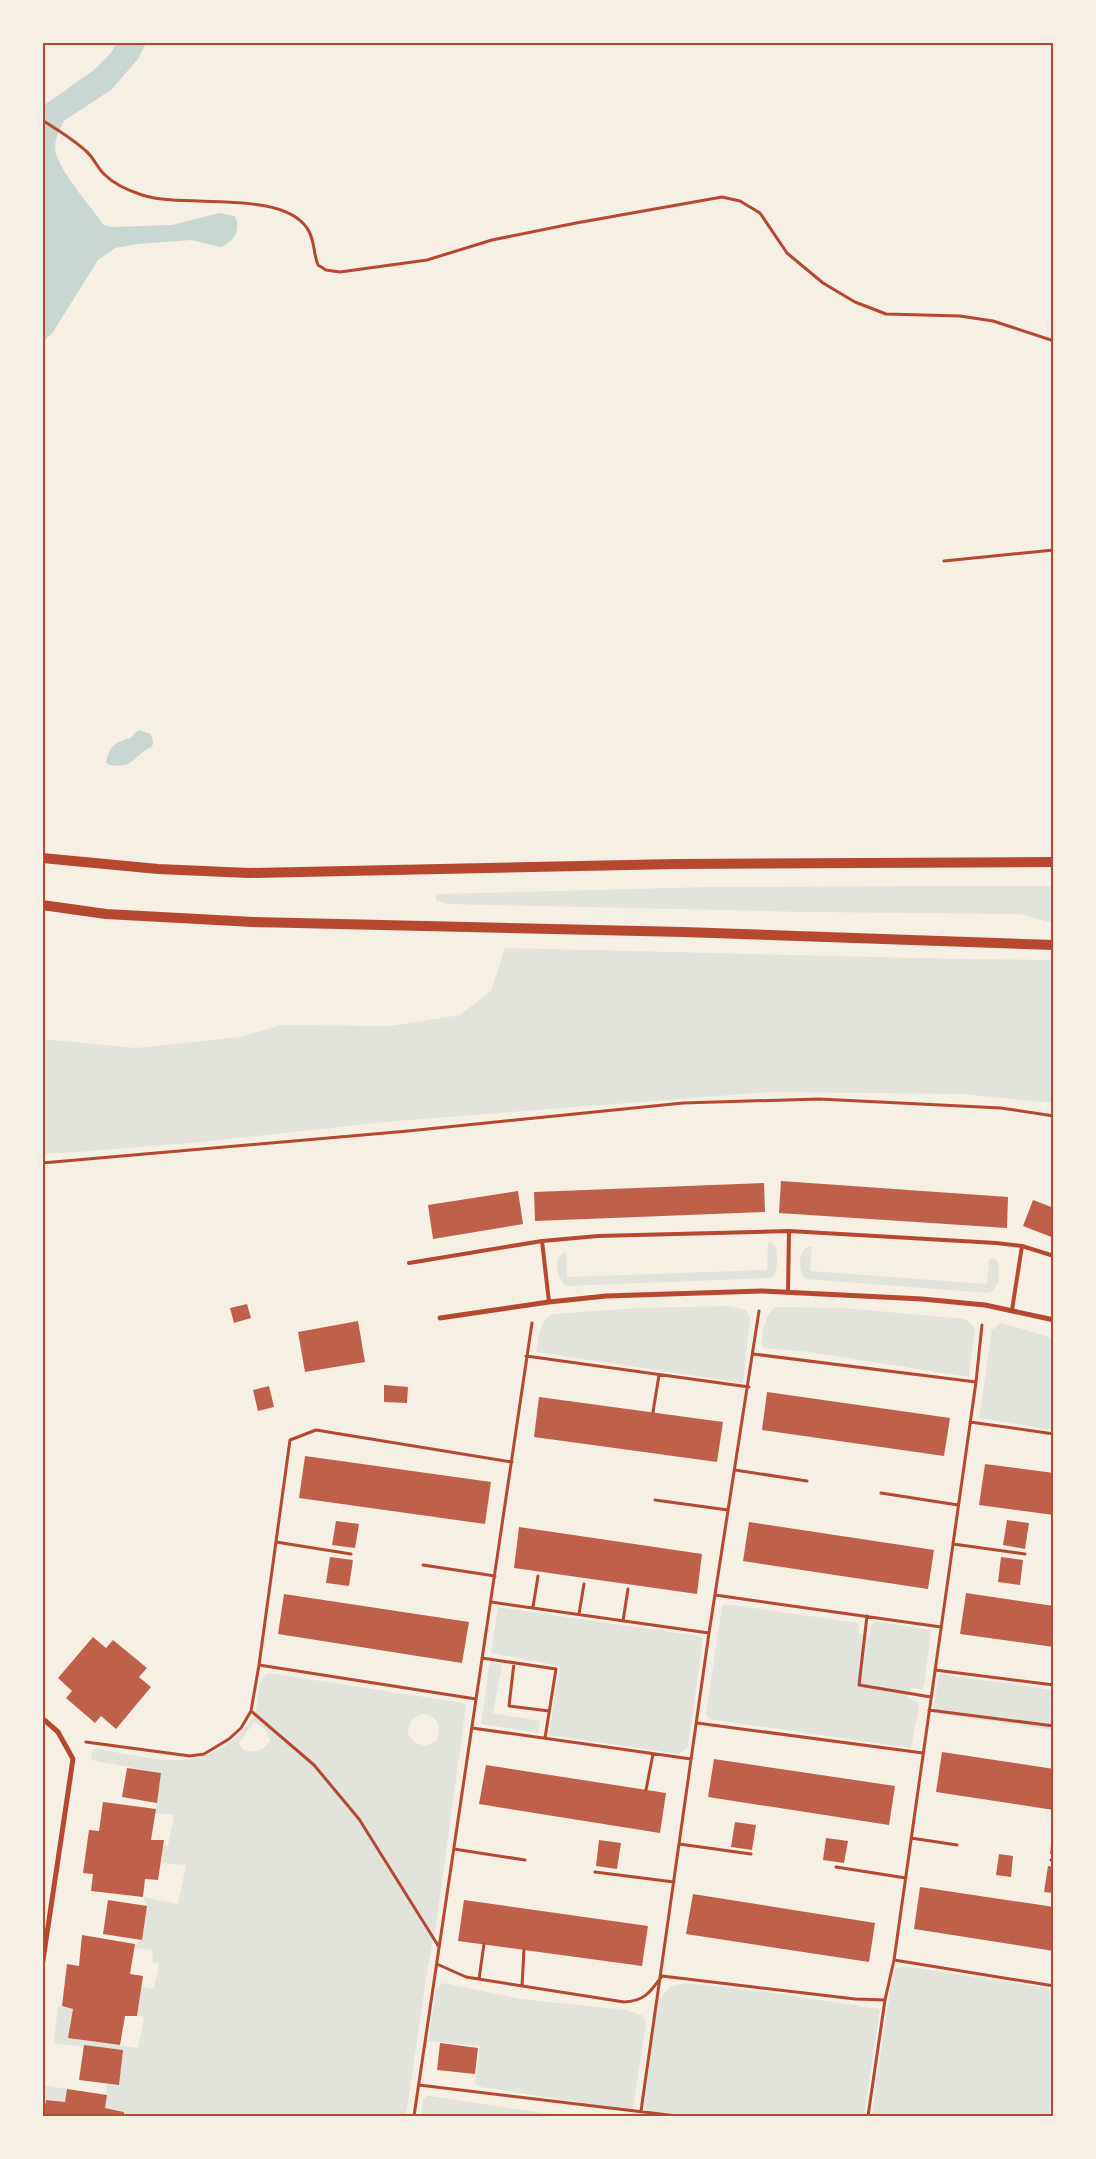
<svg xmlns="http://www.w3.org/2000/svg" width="1096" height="2159" viewBox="0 0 1096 2159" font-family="'Nunito Sans',sans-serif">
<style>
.green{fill:#e2e4dc;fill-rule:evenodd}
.water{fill:#c9d6d2}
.building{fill:#bf614a}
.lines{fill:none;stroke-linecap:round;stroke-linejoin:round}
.path{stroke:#b5482f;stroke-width:3}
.service{stroke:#b5482f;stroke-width:4}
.minor{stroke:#b5482f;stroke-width:5}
.secondary{stroke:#b5482f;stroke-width:10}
.neatline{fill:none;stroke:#b5482f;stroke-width:2}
</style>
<rect width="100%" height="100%" fill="#f6efe4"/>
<path class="green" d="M1053 886V923L1019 914 806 912 448 904 436 900V896L439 894 707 887Z
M505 948 960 959 1053 960V1103L961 1094 771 1092 395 1121 191 1143 65 1153H43V1039L136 1048 240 1037 281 1025 391 1026 460 1015 491 991Z
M771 1242 776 1247C777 1257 779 1270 772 1278L566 1286C556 1279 552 1256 566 1252L567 1277 767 1270 768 1243Z
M807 1247H812L810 1271 987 1284 989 1260 992 1258 998 1261 999 1281 993 1291 988 1293 805 1279C798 1271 798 1253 807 1247Z
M728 1306 746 1310 750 1318 743 1383 536 1352C539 1338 539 1319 554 1314L638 1308Z
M776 1307 844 1308 965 1319 975 1328 969 1377 809 1352 764 1348 761 1343C764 1331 764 1314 776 1307Z
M1001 1323 1053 1338V1430L979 1418 992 1330Z
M726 1604 859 1623V1634L869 1635 873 1621 931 1630 924 1685 922 1689 910 1688 908 1698 917 1702 919 1707 911 1748 709 1719 706 1713 722 1606Z
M498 1607 699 1636 703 1639 688 1747 679 1754 549 1735 560 1666 491 1653Z
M495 1663 502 1665 493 1713 540 1721 538 1733 481 1724 489 1665Z
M269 1673 463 1703 466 1706 436 1925 428 1966 406 2116H124V2111L105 2108 107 2083 123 2050 57 2044 54 2042 58 2006 73 2009 69 2038 138 2048 144 2017 137 2016 141 1987 154 1989 159 1963 152 1962 153 1950 134 1948 135 1944 142 1940 147 1906 143 1897 178 1904 186 1865 161 1863 163 1845 168 1846 174 1815 155 1813 161 1773 91 1760 93 1748C145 1756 196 1776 238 1735 245 1728 253 1720 256 1710 259 1699 256 1678 269 1673ZM422 1714C437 1715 443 1727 436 1741L426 1746 415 1743 408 1734C408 1723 412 1717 422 1714ZM254 1722 264 1728 270 1740C266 1752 244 1757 239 1743Z
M939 1674 1053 1690V1730L933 1713Z
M903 1966 1053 1989 1054 2108 1048 2116H872L878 2068 893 1975 895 1969Z
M443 1983 521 1999 626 2010 644 2016 646 2024 633 2109 630 2110 480 2087 475 2084 480 2046 428 2041 436 1989Z
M686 1983 766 1992 880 2009 864 2116H675L657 2114 648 2111 644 2107 658 2001 671 1986Z
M43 2085 67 2089 65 2102 46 2100 43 2103Z
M427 2096H430L564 2116H421L423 2099Z"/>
<path class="water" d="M117 43H146L138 59 111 90 65 120C59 129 53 142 56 153 59 170 93 210 104 225L112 227 172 225 219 213 235 216C241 230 235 241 221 247L191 240 136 244 115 248 98 260 53 332 43 342V106L94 70 110 54Z
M139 730 151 734 153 742 152 747C134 753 137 769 109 765L106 762C111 744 113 744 130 738 133 736 136 732 139 730Z"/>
<path class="building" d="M781 1181 1008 1197 1007 1228 779 1213Z
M764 1183 765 1212 535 1221 534 1192Z
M518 1191 523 1224 433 1239 428 1205Z
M1033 1200 1054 1208V1238L1023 1226Z
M247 1304 251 1318 234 1323 230 1308Z
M358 1321 365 1362 305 1372 298 1332Z
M384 1385 408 1387 407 1403 384 1402Z
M269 1386 274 1407 258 1411 253 1390Z
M767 1392 950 1418 944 1456 762 1430Z
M539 1397 723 1422 717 1462 534 1437Z
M305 1456 491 1482 485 1524 299 1498Z
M985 1464 1054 1473V1515L979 1505Z
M1007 1520 1029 1523 1025 1549 1003 1545Z
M336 1521 359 1524 355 1548 332 1545Z
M749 1522 934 1550 928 1589 743 1561Z
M519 1527 702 1554 697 1594 514 1568Z
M330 1557 353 1560 349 1586 326 1583Z
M1001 1557 1023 1560 1020 1585 998 1582Z
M966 1593 1054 1606V1647L960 1634Z
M284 1594 469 1622 462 1663 278 1634Z
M93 1637 106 1648 113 1640 147 1668 139 1677 151 1687 116 1729 101 1716 95 1723 66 1698 72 1691 58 1678Z
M942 1752 1054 1769V1810L936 1792Z
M714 1759 895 1786 889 1825 708 1797Z
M486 1765 666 1793 660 1833 479 1804Z
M127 1768 161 1773 157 1803 122 1797Z
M103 1802 156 1809 151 1840H164L158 1880 145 1879 143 1897 91 1891 93 1874 83 1873 89 1830 99 1831Z
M735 1822 756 1825 752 1850 731 1847Z
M1052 1835H1054V1855L1050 1854Z
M826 1838 848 1841 844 1863 823 1860Z
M599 1840 621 1843 617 1869 596 1866Z
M999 1854 1013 1856 1011 1877 996 1875Z
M1048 1866 1054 1867V1893L1044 1892Z
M920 1887 1054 1907V1951L914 1929Z
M693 1894 875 1923 869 1962 686 1934Z
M108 1900 147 1906 142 1940 103 1934Z
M464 1900 648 1926 642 1966 458 1941Z
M82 1935 135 1944 130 1974 143 1976 137 2016H125L120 2045 68 2038 73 2009 62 2006 67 1964 79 1966Z
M440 2043 478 2048 475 2074 437 2070Z
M84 2045 123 2050 119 2085 79 2080Z
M67 2089 107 2095 105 2108 124 2112V2116H43L46 2100 65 2102Z"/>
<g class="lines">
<path class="path" d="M42 120C58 130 73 139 86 151 94 158 98 169 105 175 114 184 130 191 142 195 184 209 280 189 307 228 315 239 313 253 318 265L326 270 340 272 427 260 492 240 576 223 722 197 740 201 760 213 787 253 823 283 855 302 886 314 960 316 993 321 1054 341
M944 561 1054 550
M42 1163 408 1131 683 1103 819 1099 1001 1108 1054 1116
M753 1354 976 1382
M526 1356 749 1387
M653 1412 659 1375
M970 1422 1054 1434
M735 1470 807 1481
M881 1493 958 1505
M655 1500 728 1510
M276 1542 351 1554
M953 1544 1025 1554
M423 1565 495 1576
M715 1595 941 1627
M491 1602 709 1633
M533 1607 538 1576
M579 1614 584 1584
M867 1616 859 1685 931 1697
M623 1621 628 1589
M482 1658 556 1669 545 1738
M514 1663 509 1706 549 1711
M259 1665 476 1699
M935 1670 1054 1685
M929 1710 1054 1726
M251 1711 314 1765 359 1819 439 1947
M697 1723 923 1753
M472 1728 691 1759
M86 1742 190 1756 204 1754 229 1739 241 1728 251 1711 259 1665 290 1440 316 1430 512 1462
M646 1790 653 1754
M911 1838 957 1845
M679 1844 751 1854
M454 1849 525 1860
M1051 1860 1054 1861
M836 1867 906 1878
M595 1872 674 1882
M894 1960 1054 1986
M437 1964 466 1977 624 2002C645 2001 650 1992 662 1976L855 1999 885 2000
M479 1979 484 1944
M522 1986 524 1950
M419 2085 677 2116
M641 2111 709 1633 759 1311
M414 2116 532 1323
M868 2116 885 2000 894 1960 976 1382 982 1325"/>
<path class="service" d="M542 1241 549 1302
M409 1263 542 1241 598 1236 789 1231 996 1243 1022 1246 1054 1256
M788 1292 789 1231
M1012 1310 1022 1246"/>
<path class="minor" d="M440 1318 549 1302 606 1296 762 1291 922 1299 985 1305 1054 1320
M42 1718 58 1732 73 1759 42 1967"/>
<path class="secondary" d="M42 858 158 869 249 873 676 864 1054 862
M42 905 106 914 253 922 683 932 1054 945"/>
</g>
<rect width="1096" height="2159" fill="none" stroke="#f6efe4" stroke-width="88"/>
<rect x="44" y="44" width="1008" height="2071" class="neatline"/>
</svg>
